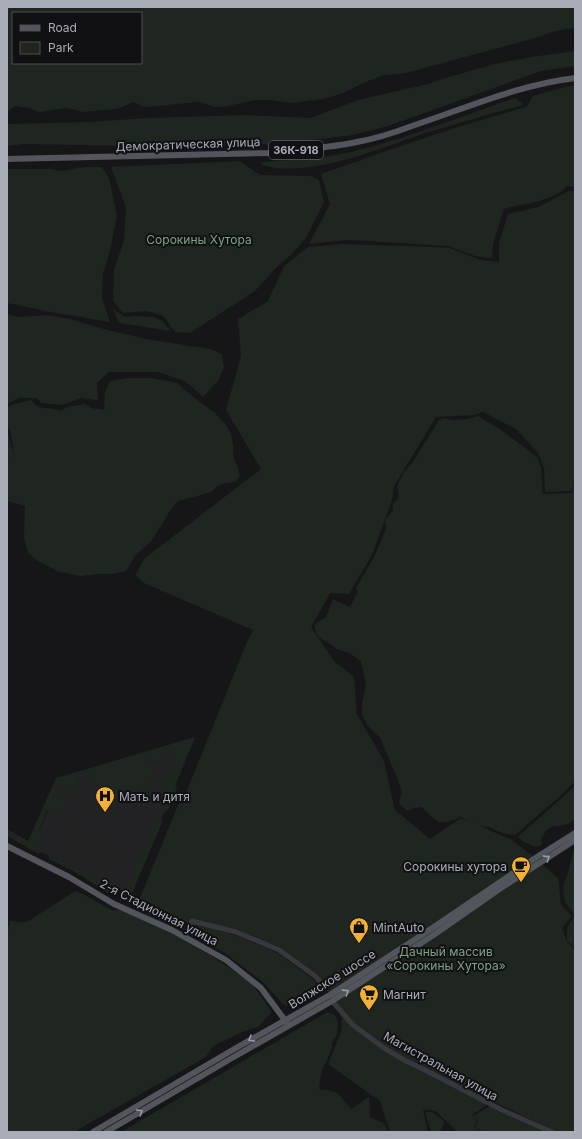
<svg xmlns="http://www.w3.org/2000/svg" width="582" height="1139" viewBox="0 0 582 1139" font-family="Inter,sans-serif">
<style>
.built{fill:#222225}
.green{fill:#1e261f;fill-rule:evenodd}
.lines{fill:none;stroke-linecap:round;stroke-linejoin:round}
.minor{stroke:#37383d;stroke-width:5}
.major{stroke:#53555c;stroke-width:6}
.oneway{stroke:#979ba6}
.labels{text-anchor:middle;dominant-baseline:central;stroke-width:4;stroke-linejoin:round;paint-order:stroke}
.shield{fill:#111113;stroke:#7b7e86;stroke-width:1}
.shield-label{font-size:11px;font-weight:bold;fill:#a8adb8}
.street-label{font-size:12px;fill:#a8adb8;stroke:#111113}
.park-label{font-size:12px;fill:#7fa381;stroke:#111113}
.poi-label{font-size:12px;fill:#a8adb8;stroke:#111113;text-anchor:start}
</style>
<rect width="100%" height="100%" fill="#161618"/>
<path class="built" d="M195 737 131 895 32 848 61 778Z"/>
<path class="green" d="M7 7H575V28L555 31 539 37 406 73 384 75 363 83 341 94 322 99 292 103 269 100H255L228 106 215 107 200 102 144 107 133 102 117 109 83 112 67 108 39 112 30 108 16 106 7 112ZM13 13H141V63H13Z
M575 51V66L541 71 388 126 353 135 289 143 242 145 188 143 133 146 23 144 7 146V124L87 122 150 118 243 115 311 118 358 100 428 84 452 76 495 64 531 57Z
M575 85V187L567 186C554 202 523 203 504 209L493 244 492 258C476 258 463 252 449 246L348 240 309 244 330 204 321 174C389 150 456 126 526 107L533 96 550 91Z
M515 98 524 105C511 108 499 112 486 115 465 122 445 127 425 133 383 147 343 165 299 168 285 169 273 169 260 164L263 162C285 160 308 160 329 156 394 145 453 118 515 98Z
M240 161 260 175 311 176 319 180 324 202 306 238 292 254 277 267 255 291 190 333 175 332 163 316 147 311 123 313 113 301 114 270 124 240 126 208 111 167Z
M84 167H102L109 178 117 216 110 251 103 274 102 298 110 322 56 313 7 303V169H50L60 171Z
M569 191H575V485L570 491 545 492 544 469 538 453 516 429 483 412 475 415 436 417 394 486 392 500 372 555 349 594 330 593 311 627 334 661 354 677 357 714 384 761 395 810 430 839 461 818 475 824 461 817C437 827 439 823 421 807L414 808 407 811 399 803 402 792 398 780 380 738 367 725 362 714V704L366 685 361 661 349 653 337 649 318 636 314 627 315 624 326 617 333 599 350 607 358 591 356 588 374 557 386 529 385 519 393 511V503L399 498 397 486 404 472 412 463 439 420 444 418C456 422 467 419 478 416L504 432 538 458 541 468 543 494 572 493 573 488H575V781L558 798 515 835 502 833 489 827 480 826 512 840 530 854 558 878 561 905 572 916 562 928 567 942 575 949V1132H557L492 1101 472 1115 477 1121 474 1126 480 1132H457L436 1111 423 1110 428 1132H390L380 1101 328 1064 341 1032 342 1019 336 1005 332 1001 330 995 324 986 279 950 236 932 192 921H189L183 930H180L157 919H175C163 917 142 918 137 905L181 798H184L247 642 253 630 144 583 135 575 145 558 261 469 226 410 241 356 238 319 268 301 284 266 308 247 339 244 411 246 449 248 481 260 499 262V243L508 214 538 207Z
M113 309 125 317 137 316 153 317 162 321 171 331 119 323Z
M7 314 19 317 47 315 70 319 100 328 146 339 210 349 222 354 224 368 218 381 203 397 185 381 157 372H109L97 383 98 400 80 398 63 405 41 403 37 398H19L7 404Z
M128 378H151L178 383 188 393 215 413 226 425 231 434 233 445 234 460 238 467 240 476 235 482 226 483 218 486 211 492 201 495 178 501 170 511 152 540 135 556 126 571 112 574H97L81 576 59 572 38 561 28 553 24 538 25 506 7 501V429L15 459 10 430 7 427V408L14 404 31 400 38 407 61 410 71 406 85 404 91 408 104 410 105 392 110 381Z
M195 737 175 785 177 788 168 810 165 812 155 807 159 797 164 798 167 791 162 787 170 768 167 766 168 763 172 765 176 756 167 751 162 763 159 765 147 759 145 762 152 766 151 769 157 772 154 780 146 777 144 784 148 786 150 789 149 794 142 791 140 794 147 798 144 804 140 803 141 799 133 796 131 801 79 776 71 792 67 793 57 787 56 791 65 794 68 797 62 814 59 815 47 810 39 830 51 836 49 841 41 839 35 849 41 852 39 854 7 836V829L28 841 56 778Z
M575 786V819L568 824 557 826H553L546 831 541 839 542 845 535 847 524 842 518 837Z
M156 818 161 820 162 823 131 895 125 901 120 900 121 895 123 890 126 891 127 884Z
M65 826 128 855 126 857 64 828Z
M59 841 117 867 119 871 58 843Z
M53 850 50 856 113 886 111 892 108 893 75 872 49 859C48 854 48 852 53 850Z
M574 850H575V947L567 941V928L575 915 565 902 563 890 564 883 567 876Z
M75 891 83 894 112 910 130 911 172 930 251 982 272 1012 258 1027 242 1032 213 1046 206 1057 74 1132H7V933L10 921 27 922Z
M194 923 238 936 278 953 313 979 321 991 301 1001 286 1006 282 1003 263 982 223 952 192 935 190 933 192 927Z
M329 1012 335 1015 338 1023 337 1035 332 1042V1048L322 1070 320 1079 319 1089C341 1091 337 1094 351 1109L369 1097 370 1117 385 1124 388 1132H121L324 1014Z
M492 1105 553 1132H482L475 1126 478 1121 473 1116Z
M425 1112H432L444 1121 443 1127 440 1131V1132H431Z"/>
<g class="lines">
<path class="minor" d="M185 937 192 921 236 932 279 950 315 976 324 986
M332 1001 353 1025 384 1048 406 1061 423 1069 502 1110 552 1132"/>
<path class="major" d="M7 159 269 153C299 150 328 148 357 142 374 139 396 132 412 126 466 108 518 85 575 78
M7 846 69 877 114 904 172 930 226 960 261 988 287 1023
M93 1132 236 1048 330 995 431 929 537 857 575 833
M106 1132 232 1058 332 1001 432 936 498 890 575 840"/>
</g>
<defs><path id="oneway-chevron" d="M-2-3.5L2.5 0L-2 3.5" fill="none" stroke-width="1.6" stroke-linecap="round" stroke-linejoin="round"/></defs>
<g class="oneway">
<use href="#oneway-chevron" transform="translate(547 858) rotate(-33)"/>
<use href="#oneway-chevron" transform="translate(346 992) rotate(-33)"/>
<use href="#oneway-chevron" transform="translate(251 1039) rotate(150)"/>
<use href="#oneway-chevron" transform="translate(140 1112) rotate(-31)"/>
</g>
<defs>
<symbol id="hospital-pin" viewBox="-11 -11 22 30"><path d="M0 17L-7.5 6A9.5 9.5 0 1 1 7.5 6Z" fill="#f2b134" stroke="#111113"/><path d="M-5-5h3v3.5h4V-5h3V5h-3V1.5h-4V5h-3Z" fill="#111"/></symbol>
<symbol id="cafe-pin" viewBox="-11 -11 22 30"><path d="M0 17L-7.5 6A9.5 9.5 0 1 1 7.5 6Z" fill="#f2b134" stroke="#111113"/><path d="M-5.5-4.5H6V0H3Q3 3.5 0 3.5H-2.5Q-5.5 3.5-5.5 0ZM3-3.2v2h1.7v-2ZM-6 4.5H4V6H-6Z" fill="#111"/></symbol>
<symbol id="shop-pin" viewBox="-11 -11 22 30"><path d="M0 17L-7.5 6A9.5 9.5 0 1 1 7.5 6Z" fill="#f2b134" stroke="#111113"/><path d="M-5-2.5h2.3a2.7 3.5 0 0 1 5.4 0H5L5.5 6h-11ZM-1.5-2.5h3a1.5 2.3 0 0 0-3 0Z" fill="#111"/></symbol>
<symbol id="supermarket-pin" viewBox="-11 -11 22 30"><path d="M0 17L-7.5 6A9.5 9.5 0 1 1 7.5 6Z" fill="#f2b134" stroke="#111113"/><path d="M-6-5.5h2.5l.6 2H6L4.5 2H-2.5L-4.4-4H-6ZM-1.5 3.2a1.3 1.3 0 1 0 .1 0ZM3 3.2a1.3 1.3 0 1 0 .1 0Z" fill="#111"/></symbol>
</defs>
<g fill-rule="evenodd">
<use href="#hospital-pin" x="94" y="785" width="22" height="30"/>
<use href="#cafe-pin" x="510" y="855" width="22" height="30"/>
<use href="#shop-pin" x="348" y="916" width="22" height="30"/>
<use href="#supermarket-pin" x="358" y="983" width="22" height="30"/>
</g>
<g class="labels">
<rect class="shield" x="269" y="141" width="54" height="18" rx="3"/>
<g class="shield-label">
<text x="296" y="150">36К-918</text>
</g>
<g class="street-label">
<text transform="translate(188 144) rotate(-2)">Демократическая улица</text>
<text transform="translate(159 912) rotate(27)">2-я Стадионная улица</text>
<text transform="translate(332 979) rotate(-32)">Волжское шоссе</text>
<text transform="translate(441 1066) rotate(29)">Магистральная улица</text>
</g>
<g class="park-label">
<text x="199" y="239">Сорокины Хутора</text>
<text x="446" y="951">Дачный массив<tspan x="446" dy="14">«Сорокины Хутора»</tspan></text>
</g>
<g class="poi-label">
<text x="119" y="796">Мать и дитя</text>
<text x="507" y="866" text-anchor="end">Сорокины хутора</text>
<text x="373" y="927">MintAuto</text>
<text x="383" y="994">Магнит</text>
</g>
</g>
<rect width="582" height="1139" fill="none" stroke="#a8adb8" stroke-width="16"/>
<rect x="12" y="12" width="130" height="52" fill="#111113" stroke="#4d4f55"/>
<rect x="20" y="25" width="20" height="6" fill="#53555c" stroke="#4d4f55"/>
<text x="48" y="32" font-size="12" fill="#a8adb8">Road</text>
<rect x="20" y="42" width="20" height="12" fill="#1e261f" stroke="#4d4f55"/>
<text x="48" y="52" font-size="12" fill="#a8adb8">Park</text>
</svg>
